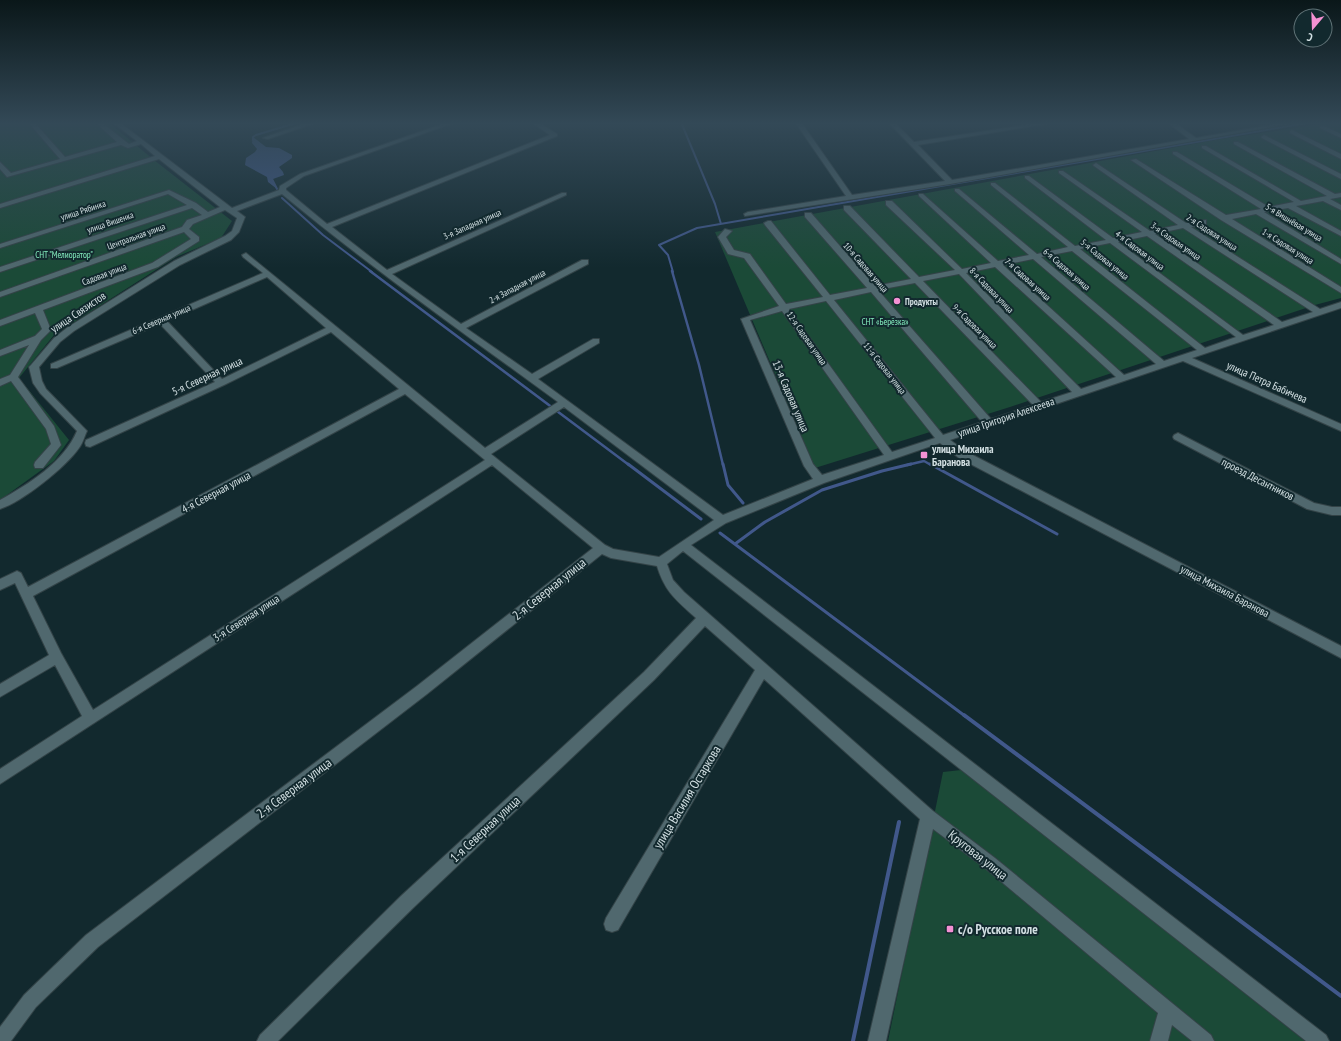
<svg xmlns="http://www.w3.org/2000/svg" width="1341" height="1041" viewBox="0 0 1341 1041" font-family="'PT Sans Narrow',sans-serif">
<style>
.green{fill:#1b4a37}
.water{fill:#41588b}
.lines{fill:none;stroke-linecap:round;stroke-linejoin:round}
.stream-far3{stroke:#41588b;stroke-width:2}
.stream-far2{stroke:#41588b;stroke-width:2.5}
.stream-far1{stroke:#41588b;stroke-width:3}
.stream{stroke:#41588b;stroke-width:4}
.minor-casing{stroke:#334347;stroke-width:2}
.minor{fill:#50686e;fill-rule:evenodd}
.poi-dot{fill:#f491d3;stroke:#12292e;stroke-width:1.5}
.labels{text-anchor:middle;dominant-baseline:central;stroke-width:4;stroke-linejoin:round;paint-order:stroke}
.far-street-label{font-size:9px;fill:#d3e0e3;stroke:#12292e}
.far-park-label{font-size:9px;fill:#84ecbe;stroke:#12292e}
.far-poi-label{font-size:9px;font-weight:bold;fill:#d3e0e3;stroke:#12292e;text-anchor:start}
.street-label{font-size:11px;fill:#d3e0e3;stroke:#12292e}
.poi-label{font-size:11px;font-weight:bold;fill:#d3e0e3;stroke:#12292e;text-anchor:start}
.near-street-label{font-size:13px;fill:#d3e0e3;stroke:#12292e}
.near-poi-label{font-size:13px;font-weight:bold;fill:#d3e0e3;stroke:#12292e;text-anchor:start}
</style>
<rect width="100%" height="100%" fill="#12292e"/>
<path class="green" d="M0 122H108L154 160 232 221 221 238 176 257 54 335 19 378 69 440 54 461 0 500Z
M1334 122H1341V298L1315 305 1010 407 815 468 715 232 1215 140Z
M961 770 1305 1041H888L943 772Z"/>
<path class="water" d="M253 137 266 147 279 148 292 155V158L279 167 283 172 284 175 273 179V182L277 189 268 182 267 177 245 165 246 158 255 152 257 149 252 143Z"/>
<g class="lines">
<path class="stream-far3" d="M681 122 715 204 721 224
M253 140V137L256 135 299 122
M271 177 277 189
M282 198 323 235 372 272
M673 272 668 255 659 245 697 228 1312 122"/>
<path class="stream-far2" d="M370 271 629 465
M672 271 699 365 723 465
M907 465 924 461 931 465"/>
<path class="stream-far1" d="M628 464 701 519
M723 464 728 485 743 503
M930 464 1057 534
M720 533 965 716
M735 544 765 522 822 490 882 471 911 464"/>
<path class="stream" d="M964 715 1341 996
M853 1041 899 822"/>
<defs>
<path id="minor" d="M28 122H34L65 157 117 142 95 122H101L129 144 137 141 112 122H119L232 208 279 190 280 186 300 174 448 122H456L304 176 286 188V190L327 224 550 135 531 122H538L557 134V136L332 227 387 270 562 193H566V195L392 274 461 324 582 260H588V264L466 328 532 374 593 339H599V343L538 379 723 515 813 479 804 466 741 319 779 306 744 258 728 254 718 237 725 229 732 231 726 237 734 250 750 254 786 304 823 297 765 225 764 223 768 221H771L830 295 867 288 805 217V213H811L875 286 911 279 844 210V206H850L919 277 955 270 886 205V201H892L962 269 991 263 919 196V194H923L998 261 1029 255 955 191V189H959L1037 254 1068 247 991 185V183H995L1075 246 1106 240 1025 178V176H1029L1113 238 1142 232 1059 173V171H1063L1150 231 1178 225 1094 166 1093 165 1096 163 1186 223 1206 220V224L1191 227 1320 309 1341 302V308L1192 358 1341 424V431L1183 361 950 440 967 452 1341 646V658L959 458 940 443 824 483 726 523 691 545 1326 1035 1329 1041H1306L683 551 667 564 673 580 684 592 933 811 995 858 1211 1035 1214 1041H1192L1172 1025 1168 1041H1150L1158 1013 985 868 933 829 886 1041H868L920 819 764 679 618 930 612 932 606 930 604 924 606 918 755 670 705 626 654 680 413 908 278 1041H257L260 1035 401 896 644 672 696 618C676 600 665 592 657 566L611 558 602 554 427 694 98 947 36 1007 11 1041H0V1027L24 995 86 935 417 686 593 548 492 465 0 784V769L82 716 55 665 0 697V684L49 655 15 583 0 590V579L17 571 21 573 28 587 399 389 331 332 224 385 90 447 86 446 85 443 86 440 215 382 160 324 57 368H51V364L263 273 243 257 242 255 246 253 485 448 558 402C465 334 371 268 282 194L237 211 245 217 239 232 231 240 180 265 74 331 60 342 39 367 42 381 46 389 87 431C84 437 83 443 79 448 66 467 22 502 0 509V500C29 484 64 462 77 431L40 393 33 383 29 367 31 365 54 338 68 327 174 261 225 236 232 231 237 218 225 210 193 224 189 229 199 237V241L158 267 43 310 51 330 41 340 18 377 54 426 61 445 43 468H35L34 465 35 462 51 444 46 429 11 381 0 386V379L10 375 29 345 0 356V350L35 336 42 329 35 313 0 326V320L152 263 191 239 184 232 0 297V292L182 227 187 220 202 215 192 208 0 272V267L187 205 168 194 0 248V244L169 190 196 203 208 212 220 207 159 159 0 208V204L155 156 141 144 128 148 121 145 7 177 0 169V162L11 173 60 159ZM1183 228 1313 312 1282 322 1155 234ZM1147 236 1274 325 1243 335 1118 242ZM1110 243 1236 337 1205 348 1080 249ZM1072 251 1197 350 1164 361 1041 257ZM1033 259 1156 364 1124 375 1003 265ZM995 267 1116 377 1081 389 966 273ZM959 274 1072 392 1041 402 923 281ZM267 277 326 328 222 379 167 321ZM915 283 1033 405 991 419 878 290ZM871 292 982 422 943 435 834 300ZM826 301 935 438 892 452 789 309ZM782 311 884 455 822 475 813 464 750 320ZM405 394 485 460 93 710 61 653 33 596ZM564 407 714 520 659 557 613 549 605 545 491 454Z
M309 122H318L268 139 263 138Z
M795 122H801L852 195 945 181 888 122H894L914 142 1044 122H1057L918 145 952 180 1189 139 1167 122H1174L1196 138 1287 122H1300L950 184 745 216 744 214 748 212 846 196Z
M1320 126H1324L1341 134V138L1320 128Z
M1292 130 1341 154V159L1290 133V131Z
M1264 135 1341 174V179L1262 138 1261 137Z
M1234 142H1238L1335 194 1341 193V197L1330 199 1341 205V210L1323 201 1296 206 1341 231V236L1288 208 1264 212 1341 259V264L1256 214 1232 219 1341 287V293L1221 220 1131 160 1136 159 1226 215 1261 209 1173 154V152H1177L1269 207 1294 202 1202 148V146H1206L1301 201 1327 196 1234 144Z
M1178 433 1314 503 1332 507H1341V515H1332L1307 509 1174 439 1173 437 1174 435Z"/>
</defs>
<use href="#minor" class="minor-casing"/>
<use href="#minor" class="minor"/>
</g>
<linearGradient id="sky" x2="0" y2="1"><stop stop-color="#0a1719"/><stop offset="0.46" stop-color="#334957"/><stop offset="1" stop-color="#334957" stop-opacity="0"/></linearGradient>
<rect width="1341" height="268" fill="url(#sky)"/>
<g class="poi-dot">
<circle cx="897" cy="301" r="4"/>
<rect x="920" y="451" width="8" height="8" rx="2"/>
<rect x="946" y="925" width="8" height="8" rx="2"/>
</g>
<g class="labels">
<g class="far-street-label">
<text transform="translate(83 210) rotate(-18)">улица Рябинка</text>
<text transform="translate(110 222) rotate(-19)">улица Вишенка</text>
<text transform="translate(1294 222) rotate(31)">5-я Вишнёвая улица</text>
<text transform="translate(472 224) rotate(-24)">3-я Западная улица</text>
<text transform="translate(1212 232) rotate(33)">2-я Садовая улица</text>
<text transform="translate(136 236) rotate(-20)">Центральная улица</text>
<text transform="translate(1176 241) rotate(35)">3-я Садовая улица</text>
<text transform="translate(1288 246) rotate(32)">1-я Садовая улица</text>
<text transform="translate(1140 250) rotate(37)">4-я Садовая улица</text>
<text transform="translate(1105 259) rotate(39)">5-я Садовая улица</text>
<text transform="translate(866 267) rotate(49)">10-я Садовая улица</text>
<text transform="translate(1067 269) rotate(41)">6-я Садовая улица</text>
<text transform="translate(104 274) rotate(-21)">Садовая улица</text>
<text transform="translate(1028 279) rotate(42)">7-я Садовая улица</text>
<text transform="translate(517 286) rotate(-28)">2-я Западная улица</text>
<text transform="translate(992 290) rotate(46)">8-я Садовая улица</text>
<text transform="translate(161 319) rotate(-23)">6-я Северная улица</text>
<text transform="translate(975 326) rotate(45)">9-я Садовая улица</text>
<text transform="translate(807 338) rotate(55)">12-я Садовая улица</text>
<text transform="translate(885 368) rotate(52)">11-я Садовая улица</text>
</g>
<g class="far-park-label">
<text x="64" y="254">СНТ "Мелиоратор"</text>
<text x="885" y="321">СНТ «Берёзка»</text>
</g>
<g class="far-poi-label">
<text x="905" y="301">Продукты</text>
</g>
<g class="street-label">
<text transform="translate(78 312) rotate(-34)">улица Связистов</text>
<text transform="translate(207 376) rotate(-25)">5-я Северная улица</text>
<text transform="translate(1267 382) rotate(24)">улица Петра Бабичева</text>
<text transform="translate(791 396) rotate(67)">13-я Садовая улица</text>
<text transform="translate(1006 417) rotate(-19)">улица Григория Алексеева</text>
<text transform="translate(1258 479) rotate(27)">проезд Десантников</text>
<text transform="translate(216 492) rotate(-28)">4-я Северная улица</text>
<text transform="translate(1225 591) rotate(28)">улица Михаила Баранова</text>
<text transform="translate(246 618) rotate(-33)">3-я Северная улица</text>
</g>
<g class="poi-label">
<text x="932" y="449">улица Михаила<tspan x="932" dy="13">Баранова</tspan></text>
</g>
<g class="near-street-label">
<text transform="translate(549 589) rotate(-39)">2-я Северная улица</text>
<text transform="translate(294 788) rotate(-37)">2-я Северная улица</text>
<text transform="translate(687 797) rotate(-59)">улица Василия Остаркова</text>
<text transform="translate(485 829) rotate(-43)">1-я Северная улица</text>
<text transform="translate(978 855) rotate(38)">Круговая улица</text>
</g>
<g class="near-poi-label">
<text x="958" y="929">с/о Русское поле</text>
</g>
</g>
<g transform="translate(1313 28) rotate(199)"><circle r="19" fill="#12292e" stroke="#5f7276"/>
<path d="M0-3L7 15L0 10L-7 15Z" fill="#f491d3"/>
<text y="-6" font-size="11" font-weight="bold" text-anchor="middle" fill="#d3e0e3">С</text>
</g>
</svg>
